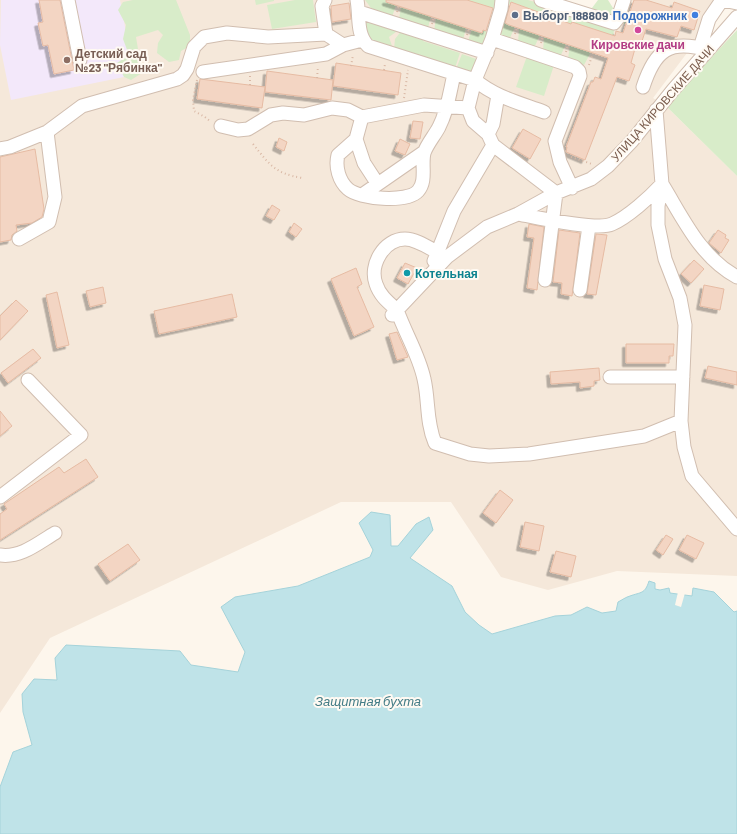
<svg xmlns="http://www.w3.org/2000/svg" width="737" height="834" viewBox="0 0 737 834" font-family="Barlow,sans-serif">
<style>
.residential{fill:#f5e8da}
.education{fill:#f3e8fa}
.green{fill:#d8ecc9}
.water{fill:#bfe3e8;stroke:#a5d3da}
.pier{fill:#fdf6ec}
.building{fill:#f3d5c3;stroke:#e6bba3;filter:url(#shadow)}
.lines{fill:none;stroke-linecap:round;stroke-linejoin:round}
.minor-casing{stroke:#d1beb0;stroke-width:15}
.path{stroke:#d9b8a5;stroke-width:2;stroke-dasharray:1 3;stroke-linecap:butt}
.minor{stroke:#fff;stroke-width:13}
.service-dot{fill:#5c6f8a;stroke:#fffaf3;stroke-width:1.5}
.shop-dot{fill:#3f7fe0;stroke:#fffaf3;stroke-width:1.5}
.hotel-dot{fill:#d1479c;stroke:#fffaf3;stroke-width:1.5}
.education-dot{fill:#8d6e63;stroke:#fffaf3;stroke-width:1.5}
.culture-dot{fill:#0f9aa8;stroke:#fffaf3;stroke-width:1.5}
.labels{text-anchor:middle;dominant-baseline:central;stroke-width:4;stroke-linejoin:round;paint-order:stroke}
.service-label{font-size:12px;font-weight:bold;fill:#4e5e75;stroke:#fffaf3;text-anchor:start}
.shop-label{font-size:12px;font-weight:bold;fill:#366cbe;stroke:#fffaf3;text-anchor:end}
.hotel-label{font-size:12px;font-weight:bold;fill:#b23c85;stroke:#fffaf3}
.education-label{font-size:12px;font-weight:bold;fill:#785e54;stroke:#fffaf3;text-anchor:start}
.street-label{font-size:12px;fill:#7a5c4d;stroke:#fffaf3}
.culture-label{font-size:12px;font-weight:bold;fill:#0d838f;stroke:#fffaf3;text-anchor:start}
.water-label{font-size:13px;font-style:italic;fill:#437c86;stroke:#fffaf3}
</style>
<defs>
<filter id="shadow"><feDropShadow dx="-3.5" dy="3.5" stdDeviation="0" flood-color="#0004"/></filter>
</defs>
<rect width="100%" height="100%" fill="#fdf6ec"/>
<path class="residential" d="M0 0H560L613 15 619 0H727L653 98 666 106 737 176V576L617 571 548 590 501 577 451 502H341L50 638 0 713Z"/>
<path class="education" d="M1 0H120L134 75 11 100 0 45Z"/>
<path class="green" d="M133 0H176L190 35V46L181 51 179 60 169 62 157 53 158 43 163 35 158 30 136 37 142 73 131 80 124 77 117 63 129 55 123 39 126 25 118 10 123 2Z
M255 0H274V1L256 5Z
M295 0H313L316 22 272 29 267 5Z
M365 0H386V2L396 5 392 17 371 8Z
M467 0H499L495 9Z
M507 0H528L615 25 613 36 572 22 571 24 511 2 510 5Z
M598 0H608L613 8 624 10 628 13 625 24 596 13 592 8Z
M401 7 431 16 428 28 399 19Z
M436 18 466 28 463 40 434 31Z
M366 21 400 29 389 37 393 49 368 41 365 26Z
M504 22 515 27 509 40 501 35 500 32Z
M519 28 540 35 534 48 518 44Z
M472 29 482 33 483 30 488 32 485 47 468 41Z
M402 30 424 36 423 41 460 53 455 68 418 57 420 52 418 56 394 49 395 39Z
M737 30V176L666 106Z
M544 37 566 44 560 57 543 51Z
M570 45 591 52 584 65 568 59Z
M462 54 479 60 470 74 456 69Z
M527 56 554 65 544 96 516 87Z"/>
<path class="water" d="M371 512 390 515 391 546H398L416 524 429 517 433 530 410 558 452 586 465 612 479 625 492 634 555 616 571 615 587 607 602 613 616 611 618 602C622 600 626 597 630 596 641 592 645 594 649 581L655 583V589L660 590 669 588 670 593 692 596 693 588 714 592 734 612 737 611V834H0V787L13 752 32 745 23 712 22 694 34 679 57 680 55 658 66 645 180 651 191 665 238 672 245 652 221 607 235 597 298 586 370 557 373 550 359 523Z"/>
<path class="pier" d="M678 592 685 593 681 607 675 605Z"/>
<path class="building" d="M39 0H60L74 70 54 74 48 45 43 46 38 23 43 22Z
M386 0H467L493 8 486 31 483 30 482 33 386 2Z
M634 0H646L672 8 674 2 700 11 694 30 681 26 677 37 646 29 640 47 636 45 631 63 635 65 629 81 617 77 585 160 566 152 567 147H566L591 82H593L595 77 601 79 608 58 509 25 505 23 509 8 511 2 571 24 572 22 615 36 616 31 623 33Z
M349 3 351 19 332 22 331 6Z
M336 63 401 73 398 95 333 86Z
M267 71 333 80 331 100 265 92Z
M200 79 265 87 262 108 197 99Z
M413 121 423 122 420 139 410 138Z
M523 129 541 139 530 159 512 148Z
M279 138 287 142 284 151 276 147Z
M400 139 410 144 405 155 395 151Z
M35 149 44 209 42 217 32 223 16 225 17 231 12 235 11 240 0 242V157Z
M272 205 280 210 274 220 266 216Z
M294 223 302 229 296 237 289 232Z
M529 224 544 227 537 290 527 288 534 238 527 237Z
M559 230 580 233 572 296 561 294 562 283 553 282Z
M718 230 726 235 725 238 729 240 721 253 709 243Z
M596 234 607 235 596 295 587 294Z
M694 260 704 269 691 283 681 274Z
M405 263 417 268 408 284 397 278Z
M356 268 362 284 357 287 374 327 354 336 331 279Z
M704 285 724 289 720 310 700 306Z
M103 287 106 303 90 307 86 291Z
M57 292 69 345 57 348 46 295Z
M232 294 237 317 159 334 154 311Z
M16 300 28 311 0 340V316Z
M397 332 408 357 397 360 389 334Z
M626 344H674L673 356H669V363H626Z
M33 349 41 358 8 383 1 373Z
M708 366 737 372V385L705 378Z
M599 368 600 380 594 381V386L580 388V382L551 384 550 372Z
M0 411 12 426 0 436Z
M86 459 98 477 0 540V514L7 509 4 504 59 467 64 473Z
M500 490 513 500 496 523 483 513Z
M525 522 544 526 539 551 520 547Z
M666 535 673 539 663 555 656 550Z
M687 535 704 543 696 559 679 550Z
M128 544 140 560 110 581 98 564Z
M556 551 576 556 571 577 550 572Z"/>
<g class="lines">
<defs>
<path id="minor" d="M68 0 80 60
M325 0 322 6 326 34
M357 0C360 16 356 34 368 46L475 80C495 97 520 103 544 112
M502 0 501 9 492 39 475 80 468 108 473 121 488 134 493 145 556 193 545 280
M541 0 614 23 618 18 624 0
M723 0 737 3
M359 12 487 53
M492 39 575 67 579 71 580 76 555 141 560 162 572 188
M700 48 709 19 722 0
M203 72 326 54 343 45 362 40
M643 87C655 50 669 39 708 50
M656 110 662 184 658 206V225L665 259 680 298 685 325 681 421 684 447 692 476 737 529
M362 117 356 139 338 155C335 167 339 181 348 189 359 199 407 203 418 191 427 181 421 165 424 153 427 144 435 135 439 127 448 110 450 91 454 74
M221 126 238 130 248 129 271 115 283 113 304 115 332 108 348 110 362 117 424 105 468 108
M488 134 493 124 498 95
M356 139 364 163 377 183
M0 149 10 147 47 132 82 106 177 79 183 75 187 69 194 47 204 37 227 33 268 37 326 34 343 45
M662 184C683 218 700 257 737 277
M362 195 424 152
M518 214C536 217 597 231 612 224 628 217 650 197 662 184
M19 239 49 222 55 197 47 132
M434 261 454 211 493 145
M580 290 589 226
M392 315 397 310C388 302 380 296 376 284 369 265 384 239 405 239 419 239 434 252 447 257
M610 377H683
M681 421 644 436 529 454 489 456 470 454 435 443C426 422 429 400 424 379 419 355 405 333 397 310L447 257 487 227 518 214 556 193 591 179 608 166 632 141 673 90 737 17
M0 497 81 435 28 380
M0 555C21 558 38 543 55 533"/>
</defs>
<use href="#minor" class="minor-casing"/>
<path class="path" d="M397 12 399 6
M432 24 434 17
M515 34 517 28
M467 35 469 29
M541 43 543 36
M566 52 568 45
M589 65 593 53
M351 66 353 55
M384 70 385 64
M250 76V85
M317 78 318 67
M197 80 193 100 194 111 205 117 211 122
M404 98 408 70
M253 144C270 165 274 173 302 178
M571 157 592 164"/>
<use href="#minor" class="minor"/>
</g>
<circle class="service-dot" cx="515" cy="15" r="4"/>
<circle class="shop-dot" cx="695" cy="15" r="4"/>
<circle class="hotel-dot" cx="638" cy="30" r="4"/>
<circle class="education-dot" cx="67" cy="60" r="4"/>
<circle class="culture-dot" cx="407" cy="273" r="4"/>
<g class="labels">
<g class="service-label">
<text x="523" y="15">Выборг 188809</text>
</g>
<g class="shop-label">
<text x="687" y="15">Подорожник</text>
</g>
<g class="hotel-label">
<text x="638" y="44">Кировские дачи</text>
</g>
<g class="education-label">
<text x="75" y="53">Детский сад<tspan x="75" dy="14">№23 "Рябинка"</tspan></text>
</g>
<g class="street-label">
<text transform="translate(662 103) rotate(-49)">УЛИЦА КИРОВСКИЕ ДАЧИ</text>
</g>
<g class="culture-label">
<text x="415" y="273">Котельная</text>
</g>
<g class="water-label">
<text x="368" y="701">Защитная бухта</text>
</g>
</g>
</svg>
